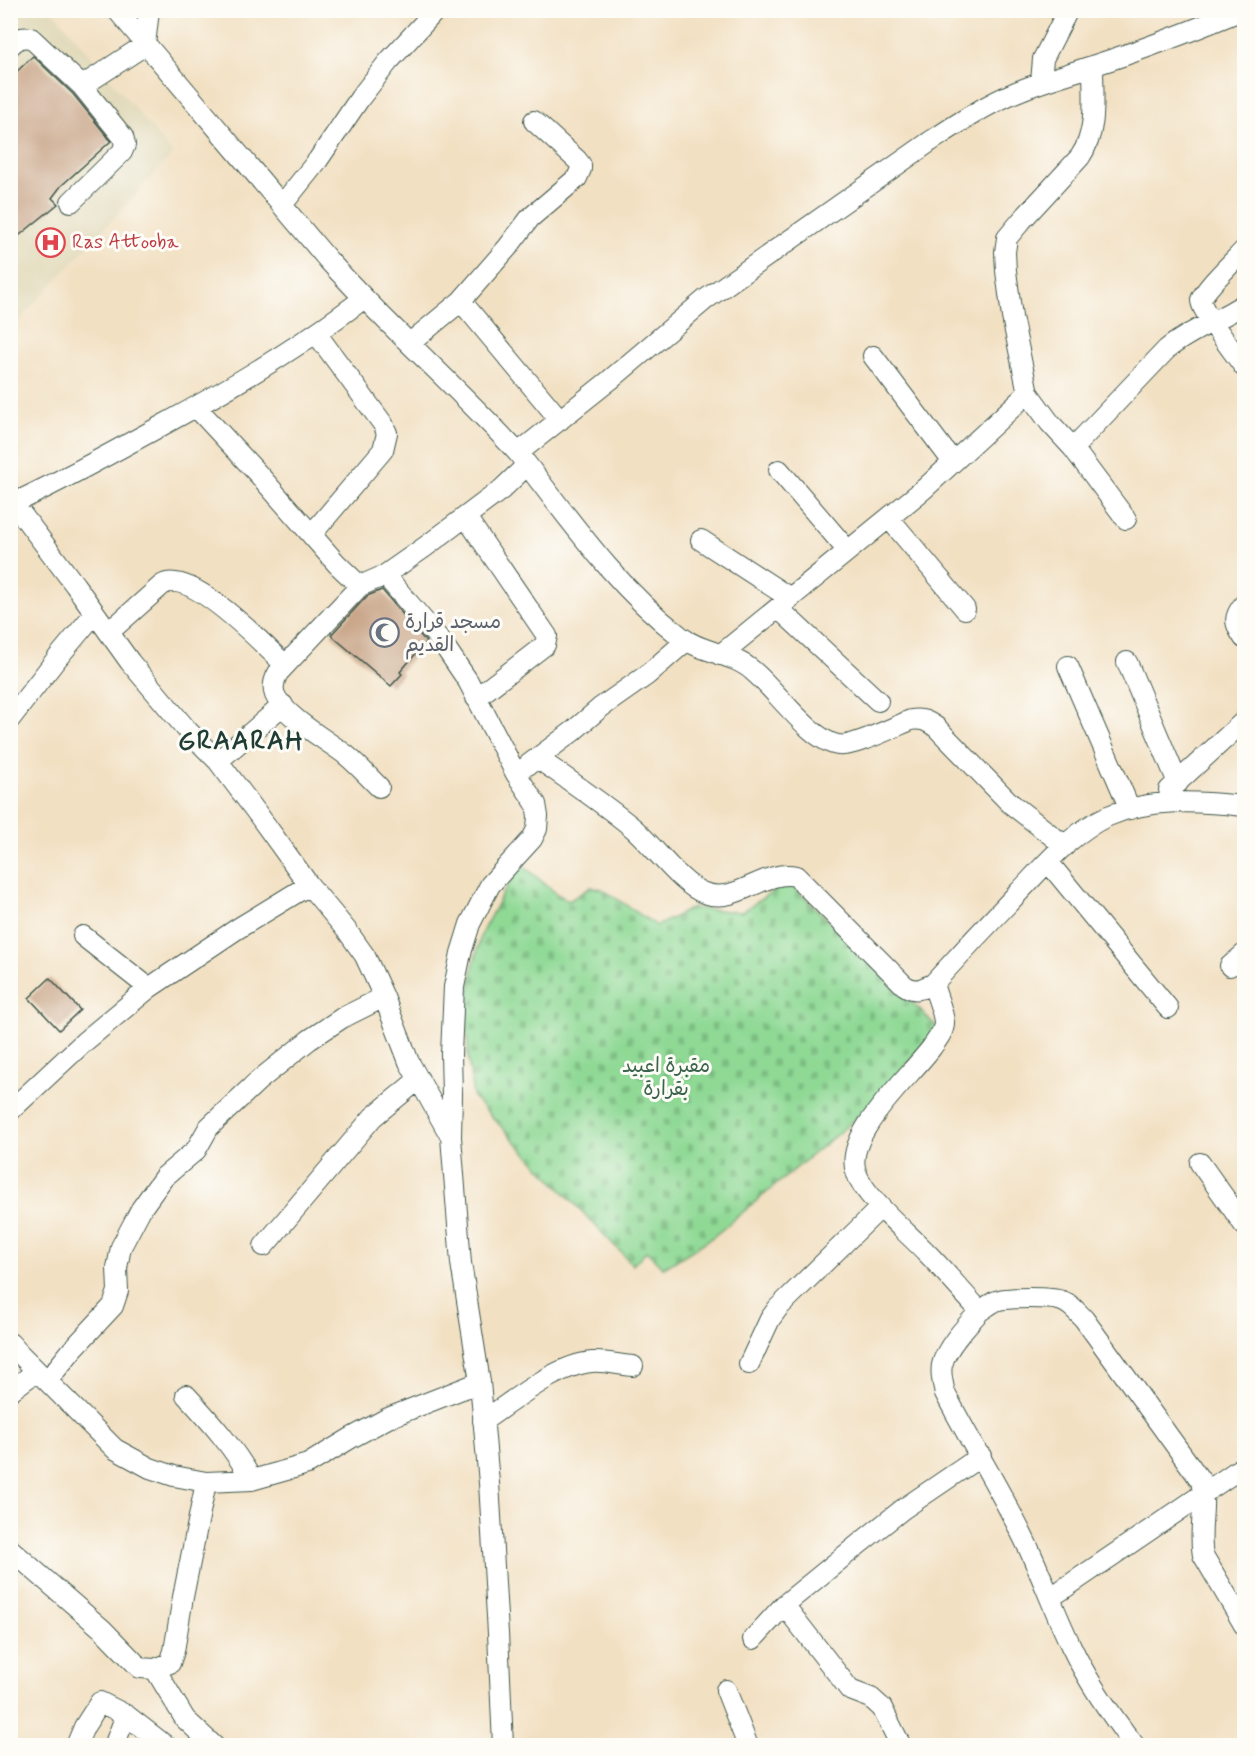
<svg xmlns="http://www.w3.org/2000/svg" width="1255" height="1756" viewBox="0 0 1255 1756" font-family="Mynerve,'Playpen Sans Arabic',sans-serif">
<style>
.built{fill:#e0d8b7}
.cemetery{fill:url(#cemetery-stones);stroke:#578b64;stroke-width:1.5}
.building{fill:#c7a385}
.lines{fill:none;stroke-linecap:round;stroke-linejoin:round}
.minor-casing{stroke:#3f5549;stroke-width:22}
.minor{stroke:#fff;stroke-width:20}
.labels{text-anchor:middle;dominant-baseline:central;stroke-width:6;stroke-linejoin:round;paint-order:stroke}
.health-label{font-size:20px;fill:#be3a42;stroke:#fdfcf7;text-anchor:start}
.worship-label{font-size:20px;fill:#5b616d;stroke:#fdfcf7;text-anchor:start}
.park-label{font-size:20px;fill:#3b644c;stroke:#fdfcf7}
.district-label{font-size:26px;font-weight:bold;letter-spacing:1.5px;fill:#1f3d34;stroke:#fdfcf7}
</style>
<defs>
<pattern id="cemetery-stones" width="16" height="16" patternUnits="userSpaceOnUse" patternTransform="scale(1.5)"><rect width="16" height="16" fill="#8fd995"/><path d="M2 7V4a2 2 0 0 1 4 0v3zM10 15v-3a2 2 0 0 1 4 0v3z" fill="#7bbb81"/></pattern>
</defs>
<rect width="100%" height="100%" fill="#fdfcf7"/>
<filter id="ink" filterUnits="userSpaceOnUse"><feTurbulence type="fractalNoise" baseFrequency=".0167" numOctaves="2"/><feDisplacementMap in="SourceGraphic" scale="12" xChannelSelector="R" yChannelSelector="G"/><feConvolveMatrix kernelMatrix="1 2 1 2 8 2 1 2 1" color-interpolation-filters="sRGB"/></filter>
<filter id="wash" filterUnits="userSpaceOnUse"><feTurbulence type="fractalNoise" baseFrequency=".008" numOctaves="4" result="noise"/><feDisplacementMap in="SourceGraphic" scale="24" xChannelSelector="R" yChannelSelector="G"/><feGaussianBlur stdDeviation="1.35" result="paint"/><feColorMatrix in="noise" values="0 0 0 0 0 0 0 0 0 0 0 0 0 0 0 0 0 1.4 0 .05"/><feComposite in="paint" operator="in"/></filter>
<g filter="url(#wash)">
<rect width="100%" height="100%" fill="#f2e0c2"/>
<path class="built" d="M11 11H53L173 154 11 329Z"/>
<path class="cemetery" d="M521 864 557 894 569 901 591 887 602 889 657 926 692 908 742 912 788 881 938 1028 872 1105 713 1237 664 1268 646 1251 633 1265 473 1097 468 1057 467 1009 473 967 482 932 503 893Z"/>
<g id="blocks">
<path class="building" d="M33 56 73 94 111 141 61 186 52 198 58 204 10 243V78Z
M382 590 426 642 400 672 402 674 391 686 331 635 367 596Z
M50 978 80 1010 59 1030 29 998Z"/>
</g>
</g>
<g filter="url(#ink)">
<use href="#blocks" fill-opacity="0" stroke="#3f5549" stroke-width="1.5"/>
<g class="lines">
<defs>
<path id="minor" d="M117 10 329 261C389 327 457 387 518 453L610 380 706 299 928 143C957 124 985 105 1016 92 1042 81 1069 74 1095 65 1145 49 1194 30 1242 10
M10 46C17 39 21 36 31 38L82 86 123 137 125 145 122 152 71 202
M1093 66C1093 97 1098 131 1080 157L1022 220 1007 238 1005 252 1006 271 1012 317 1028 393 1050 423 1073 448 1126 519
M1041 82 1043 59 1068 10
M82 86 145 45 149 10
M282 205 318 160 360 98 388 62 436 10
M1244 250C1235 260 1204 289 1201 300 1199 308 1238 358 1244 367
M461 301 560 420
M410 343 461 301 508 247 530 218 577 178 581 169V165L577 160 534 121
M873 356 953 462
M196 407 260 476 337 564 360 586
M1073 448 1167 349C1192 329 1218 321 1244 304
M518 453C568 517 615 586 680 636 701 653 733 653 753 671 776 690 810 740 838 745 852 748 896 726 911 720 922 718 927 721 936 727L1010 803 1065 846
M779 470 848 551
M14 504 75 585 130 662 188 731 218 761 257 813 309 885 348 932 365 956 384 997 409 1062 451 1137
M10 505C62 481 111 453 161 426 231 388 300 347 363 299
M466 517 547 636 545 645 476 698
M889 518 965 609
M312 534 383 450 387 433 383 424 316 333
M701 540 790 598
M385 575 441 641 468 681 516 774 536 804 538 816 537 829 532 839 490 885 470 924 461 953 454 987 451 1054 452 1094 451 1137 461 1263 480 1382 489 1483 498 1633 503 1746
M1244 604C1233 617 1234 624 1244 638
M778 608 878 701
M109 632 162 585C190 567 265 646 285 665
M720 655 924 489 1028 393
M1127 662 1178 783
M1068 666 1130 809
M10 719 55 661 95 613
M537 758C570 781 603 803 633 828 653 845 681 885 704 893 737 905 763 869 796 876L904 985C916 993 920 989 933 984 961 953 989 923 1018 893 1045 865 1072 832 1108 816 1151 798 1199 801 1244 806
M218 761 283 705
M528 765 572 732 600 708 647 675 686 641
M379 787C368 776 358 765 346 755 328 741 284 716 275 695 272 687 274 680 278 673L360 586 385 575 425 547 501 490 527 465
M1169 790 1244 721
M1048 862 1168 1008
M83 936 149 988
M1230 966 1244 954
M933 984C936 995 944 1013 944 1023 944 1032 936 1041 932 1047 911 1076 843 1134 856 1172 865 1198 905 1230 925 1251 944 1270 961 1291 980 1311 985 1308 991 1303 996 1301 1006 1297 1052 1297 1062 1301 1071 1304 1077 1312 1084 1319L1201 1481C1207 1506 1198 1531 1203 1555L1244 1625
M10 1111 84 1042 149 988 237 929 309 885
M1200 1163 1244 1225
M264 1246 373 1117 419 1079
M980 1311C968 1324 946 1347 942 1365 940 1374 943 1384 945 1393 973 1448 1008 1501 1033 1558 1046 1587 1057 1617 1071 1646 1088 1682 1110 1714 1135 1746
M10 1343 19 1353 115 1449 150 1468 174 1476 206 1482 252 1480 308 1464 351 1438 388 1418 480 1382
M749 1364 770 1319 778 1308 880 1208
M47 1381 72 1350 113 1306 118 1291 117 1268 121 1247 141 1209 164 1177 196 1150 209 1127 258 1081 309 1040 342 1018 384 997
M10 1391 37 1371
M186 1395C211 1422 234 1448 252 1480
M483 1421C513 1401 556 1365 592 1362 605 1361 620 1365 633 1366
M10 1549 102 1629 140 1668 155 1669 170 1663 174 1651 183 1597 206 1482
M1050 1598 1244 1466
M784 1605 850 1690 871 1698 882 1708 901 1746
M753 1639 784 1605 859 1544 903 1509 981 1456
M155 1669 185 1719 214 1746
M726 1690 748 1746
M76 1746 84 1727 100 1702 126 1715
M114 1746 126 1715 166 1746"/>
</defs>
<use href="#minor" class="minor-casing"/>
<use href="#minor" class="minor"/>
</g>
</g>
<defs>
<symbol id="hospital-ring" viewBox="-11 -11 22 22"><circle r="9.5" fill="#fdfcf7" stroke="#e0444e" stroke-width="1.5"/><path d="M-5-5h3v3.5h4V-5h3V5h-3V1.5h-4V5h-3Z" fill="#e0444e"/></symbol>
<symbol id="mosque-ring" viewBox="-11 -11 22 22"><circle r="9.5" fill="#fdfcf7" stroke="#6b7280" stroke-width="1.5"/><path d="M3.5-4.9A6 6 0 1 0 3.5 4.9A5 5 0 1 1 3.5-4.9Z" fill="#6b7280"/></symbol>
</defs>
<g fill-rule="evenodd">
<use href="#hospital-ring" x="34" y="226" width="33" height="33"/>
<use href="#mosque-ring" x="368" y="616" width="33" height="33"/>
</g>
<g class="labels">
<g class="health-label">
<text x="72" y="242">Ras Attooba</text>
</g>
<g class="worship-label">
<text x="405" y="622">مسجد قرارة<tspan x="405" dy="23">القديم</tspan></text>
</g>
<g class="park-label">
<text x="666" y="1066">مقبرة اعبيد<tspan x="666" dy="23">بقرارة</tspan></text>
</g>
<g class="district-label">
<text x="241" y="742">GRAARAH</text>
</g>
</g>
<rect width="1255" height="1756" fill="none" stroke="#fdfcf7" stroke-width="36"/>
</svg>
